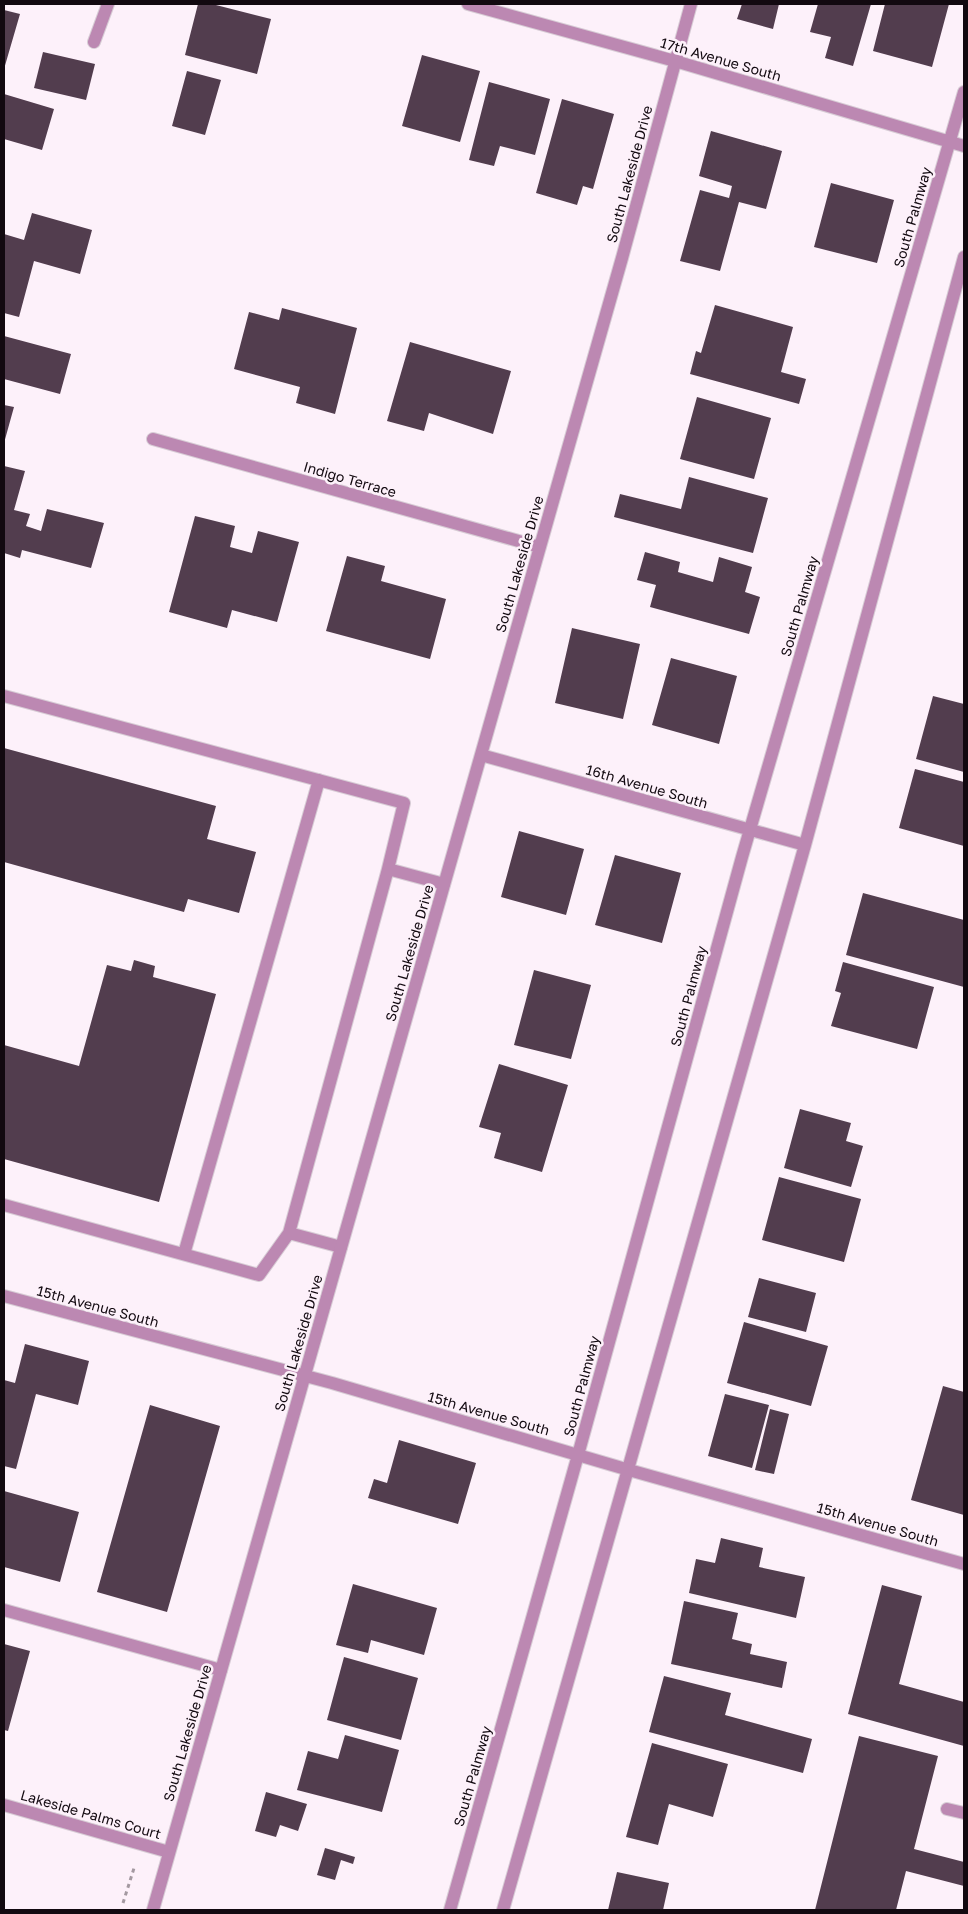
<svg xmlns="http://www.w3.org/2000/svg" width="968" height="1914" viewBox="0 0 968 1914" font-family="'Golos Text',sans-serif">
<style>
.building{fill:#523d4e}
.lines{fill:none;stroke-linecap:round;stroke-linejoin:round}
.service-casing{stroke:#d7ccd5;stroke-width:14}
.minor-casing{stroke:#d7ccd5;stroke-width:14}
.path{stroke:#a499a1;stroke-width:3;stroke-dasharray:4 4;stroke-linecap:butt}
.service{stroke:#bc88b2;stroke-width:12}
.minor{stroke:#bc88b2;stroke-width:12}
.labels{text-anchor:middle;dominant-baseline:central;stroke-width:5;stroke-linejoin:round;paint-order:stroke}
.street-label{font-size:14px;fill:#120910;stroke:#fdf1fa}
</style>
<rect width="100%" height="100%" fill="#fdf1fa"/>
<path class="building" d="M198 4H212L271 19 257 74 185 55Z
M742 4H779L773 29 737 19Z
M818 4H871L853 66 825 58 831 37 810 32Z
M885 4H949L932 67 873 51Z
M4 10 20 14 4 69Z
M43 52 95 64 86 100 34 88Z
M422 55 480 71 460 142 402 126Z
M187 71 221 80 205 135 172 126Z
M489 82 550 99 535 155 500 146 494 166 469 160Z
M4 94 54 109 42 150 4 139Z
M562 99 614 114 593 189 583 186 577 205 536 193Z
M711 131 782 151 766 209 739 202 720 271 680 261 700 190 729 198 732 186 699 176Z
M831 183 894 200 877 263 814 247Z
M32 213 92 230 80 274 34 261 19 317 4 313V234L24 240Z
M715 305 793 327 781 372 806 379 799 404 690 374 696 351 701 353Z
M282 308 357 328 335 414 296 403 300 387 234 369 249 312 279 320Z
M4 336 71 354 60 394 4 379Z
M410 342 511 371 493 434 429 413 424 431 387 421Z
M697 397 771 418 754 479 680 459Z
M4 405 14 407 4 443Z
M4 466 25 471 14 510 30 514 26 526 41 531 47 509 104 523 91 568 22 550 20 558 4 553Z
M689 477 768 498 753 553 614 517 620 494 681 509Z
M195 516 235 526 230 547 252 553 258 531 299 542 277 622 232 610 227 628 169 612Z
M645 552 680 562 678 572 713 582 719 557 752 567 745 592 760 597 749 634 650 607 656 585 637 580Z
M347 556 385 566 381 581 446 599 430 659 326 631Z
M572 628 640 644 623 719 555 703Z
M671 658 737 676 719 744 652 725Z
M933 696 964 704V772L916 759Z
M4 748 216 806 207 839 256 852 239 913 188 899 184 912 4 862Z
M915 769 964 782V846L899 828Z
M519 831 584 849 566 915 501 897Z
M615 855 681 873 662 943 595 925Z
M863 893 964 920V987L846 955Z
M134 960 155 966 153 977 216 994 159 1202 4 1159V1045L79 1066 107 965 131 971Z
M843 962 934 987 917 1049 831 1026 841 993 835 991Z
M534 970 591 985 571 1059 514 1045Z
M499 1064 568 1085 542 1172 494 1158 501 1133 479 1127Z
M800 1109 851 1123 846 1141 863 1146 851 1187 784 1168Z
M779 1177 861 1199 844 1262 762 1240Z
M759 1278 816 1293 806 1332 748 1317Z
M744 1322 828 1346 811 1406 727 1383Z
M25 1344 89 1361 78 1405 36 1394 16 1469 4 1466V1380L15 1383Z
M943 1386 964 1392V1515L911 1500Z
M725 1394 769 1405 752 1468 708 1456Z
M150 1405 220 1426 167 1612 97 1592Z
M770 1409 789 1414 774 1474 755 1470Z
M399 1440 476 1463 458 1524 368 1498 374 1479 387 1483Z
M4 1491 79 1512 60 1582 4 1567Z
M721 1538 763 1548 759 1567 805 1577 796 1618 689 1593 696 1559 715 1563Z
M353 1584 437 1608 424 1655 371 1640 368 1653 336 1645Z
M882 1585 922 1596 899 1684 964 1702V1746L848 1714Z
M684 1601 738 1613 732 1639 752 1644 750 1654 787 1662 782 1688 671 1664Z
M4 1644 30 1651 8 1731 4 1730Z
M344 1657 418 1678 401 1740 327 1720Z
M664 1676 731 1693 725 1715 812 1739 803 1773 649 1732Z
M345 1735 399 1750 382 1812 297 1790 308 1751 338 1759Z
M859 1736 938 1756 914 1849 964 1862V1886L906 1871 896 1910H815Z
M652 1743 728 1764 713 1817 669 1804 658 1845 626 1837Z
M266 1792 307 1804 298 1831 280 1825 276 1837 255 1831Z
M325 1848 355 1857 353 1864 341 1860 335 1880 317 1875Z
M617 1872 669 1883 663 1910H608Z"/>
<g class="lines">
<defs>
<path id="service" d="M94 42 108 4
M4 696 404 803 388 869 444 884
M4 1205 259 1275 289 1233
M341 1247 289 1233 388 869
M184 1254 319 780
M4 1610 221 1670
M947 1809 964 1813"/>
<path id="minor" d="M468 4 675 61 964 146
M153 439 540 547
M481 755 805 845
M4 1296 332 1383 629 1470 964 1564
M4 1805 169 1852
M153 1910 622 258 691 4
M450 1910 578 1455 742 857 964 92
M503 1910 805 845 964 257"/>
</defs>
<use href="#service" class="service-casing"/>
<use href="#minor" class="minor-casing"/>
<path class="path" d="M123 1903 135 1865"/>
<use href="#service" class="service"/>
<use href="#minor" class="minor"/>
</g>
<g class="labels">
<g class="street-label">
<text transform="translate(721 59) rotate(16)">17th Avenue South</text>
<text transform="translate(629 174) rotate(-75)">South Lakeside Drive</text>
<text transform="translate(912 217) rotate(-74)">South Palmway</text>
<text transform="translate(350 479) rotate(16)">Indigo Terrace</text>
<text transform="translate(519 564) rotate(-74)">South Lakeside Drive</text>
<text transform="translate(799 606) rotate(-74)">South Palmway</text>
<text transform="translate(647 786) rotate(16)">16th Avenue South</text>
<text transform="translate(409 953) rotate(-74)">South Lakeside Drive</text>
<text transform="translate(688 996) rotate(-75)">South Palmway</text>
<text transform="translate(98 1306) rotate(15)">15th Avenue South</text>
<text transform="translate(298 1343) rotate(-74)">South Lakeside Drive</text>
<text transform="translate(581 1386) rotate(-75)">South Palmway</text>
<text transform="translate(489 1413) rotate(16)">15th Avenue South</text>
<text transform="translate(878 1524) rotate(16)">15th Avenue South</text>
<text transform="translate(187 1733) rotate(-74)">South Lakeside Drive</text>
<text transform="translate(472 1776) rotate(-74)">South Palmway</text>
<text transform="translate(91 1814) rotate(16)">Lakeside Palms Court</text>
</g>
</g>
<rect width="968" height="1914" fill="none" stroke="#120910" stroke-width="10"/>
</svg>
